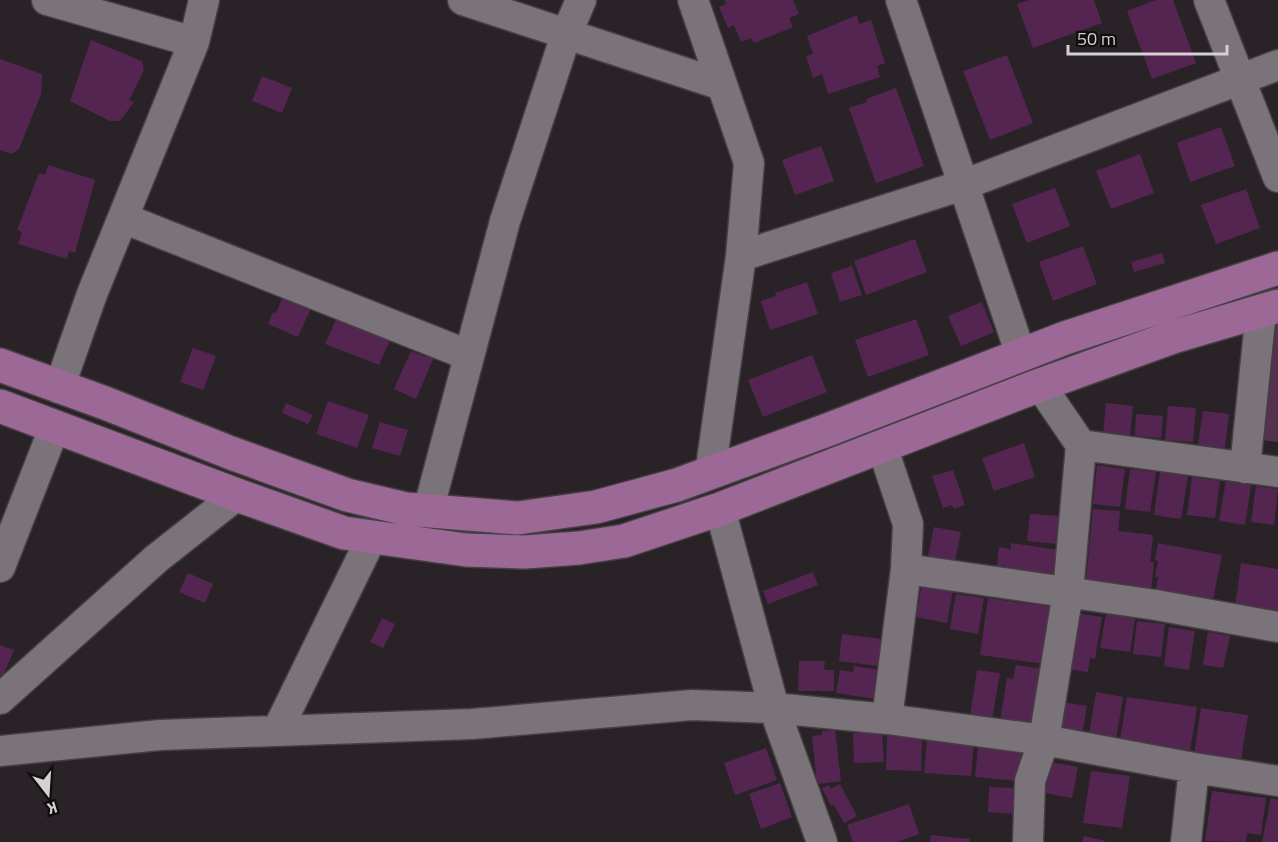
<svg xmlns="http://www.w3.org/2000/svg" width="1278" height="842" viewBox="0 0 1278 842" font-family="'Titillium Web',sans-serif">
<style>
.green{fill:#53314f}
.building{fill:#552551}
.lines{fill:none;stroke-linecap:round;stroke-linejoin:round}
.minor-casing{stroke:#443f43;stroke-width:33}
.major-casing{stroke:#443f43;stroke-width:36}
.minor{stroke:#7a7379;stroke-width:30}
.major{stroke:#9c6996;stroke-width:33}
</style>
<rect width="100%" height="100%" fill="#292328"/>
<path class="green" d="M1278 321V442L1262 440 1275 322Z"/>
<path class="building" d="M725 0H793L799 14 789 18 793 27 754 43 751 38 741 42 734 25 728 28 719 7 726 4Z
M1030 0H1094L1102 23 1033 48 1017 4Z
M1156 0H1173L1196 63 1152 79 1127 11Z
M857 15 859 24 871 20 885 63 877 66 880 77 828 94 822 74 813 78 806 56 813 54 807 36Z
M91 40 142 61 144 70 129 100 134 102 120 121H110L70 101Z
M1007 55 1033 123 990 140 963 71Z
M0 59 42 74 41 94 19 149 12 154 0 150Z
M262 76 292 88 282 113 252 101Z
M896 88 924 166 876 183 849 108 867 102 866 99Z
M1221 127 1235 166 1190 182 1177 143Z
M821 146 834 181 795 195 782 160Z
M1140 154 1154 193 1111 209 1096 171Z
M48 165 95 180 75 253 69 251 67 259 18 244 22 232 17 230 39 173 45 175Z
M1055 188 1070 226 1027 243 1012 204Z
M1246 189 1260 228 1216 244 1201 205Z
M915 239 927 272 866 295 854 261Z
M1083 246 1097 284 1053 301 1039 262Z
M1162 253 1165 263 1134 272 1131 262Z
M852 266 862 295 840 302 831 273Z
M807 282 818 314 770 330 761 301 776 296 775 293Z
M284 294 312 306 298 337 268 324 273 312 276 313Z
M982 302 994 332 961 346 948 316Z
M339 313 392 336 379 365 325 344Z
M916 319 929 355 868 377 855 340Z
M193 348 216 356 203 390 180 382Z
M411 351 426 357 427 354 434 357 416 399 394 389Z
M812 355 827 392 763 417 748 380Z
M328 401 369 415 357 448 316 434Z
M286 403 313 415 308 424 282 413Z
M1106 403 1133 406 1130 437 1103 434Z
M1168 406 1196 408 1193 442 1165 440Z
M1203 411 1229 414 1225 448 1198 445Z
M1136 414 1163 416 1161 438 1135 436Z
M380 422 408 430 400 456 372 448Z
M1024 443 1035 477 994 491 982 458Z
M1097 465 1125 469 1120 507 1093 504Z
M1130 469 1156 472 1150 512 1125 509Z
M953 470 965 505 954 509 952 505 943 508 932 476Z
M1160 472 1188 476 1181 519 1154 515Z
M1192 477 1220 481 1215 518 1187 515Z
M1226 481 1251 485 1245 525 1219 521Z
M1256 486 1278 489 1274 525 1251 522Z
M1093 509 1120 511 1118 531 1153 535 1150 562H1154L1151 591 1126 588V585L1086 580Z
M1030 514 1061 516 1058 544 1027 541Z
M934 527 961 532 955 561 928 556Z
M1011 543 1066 551 1061 584 996 574 999 547 1011 549Z
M1158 543 1222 555 1212 604 1155 593 1158 577H1155L1158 561 1155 560Z
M1241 563 1278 569V613L1235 607Z
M813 572 818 585 768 604 763 591Z
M188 573 213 584 205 603 179 592Z
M922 584 953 590 947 623 916 617Z
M956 594 984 598 978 634 950 629Z
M988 598 1053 607 1045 664 980 655Z
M1075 613 1102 617 1095 659 1090 658 1088 672 1067 669Z
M1106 614 1135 618 1130 652 1100 648Z
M382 618 395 624 383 648 370 642Z
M1137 621 1165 624 1161 657 1133 654Z
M1169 627 1195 631 1189 670 1164 666Z
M1208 632 1230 636 1223 668 1203 665Z
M842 634 890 640 887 667 839 661Z
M0 645 14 650 3 676 0 675Z
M799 661H825L824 670H834V691H798Z
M1016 665 1043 669 1033 727 1000 722 1007 678 1013 679Z
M854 666 887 671 882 700 836 693 840 670 853 672Z
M977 670 1000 673 992 720 970 716Z
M1096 692 1123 697 1116 739 1089 734Z
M1127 697 1197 707 1190 751 1120 740Z
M1062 702 1087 706 1082 735 1056 730Z
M1201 708 1248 715 1241 761 1194 754Z
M835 730 841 781 817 784 812 736 822 735V731Z
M882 731 884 762 854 763 853 733Z
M887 734 922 735 921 771 886 770Z
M927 739 974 742 971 776 924 773Z
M978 747 1022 752 1019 781 975 777Z
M766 748 777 780 735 795 724 763Z
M1051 762 1078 767 1072 798 1045 793Z
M1091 771 1130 776 1122 828 1083 823Z
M780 783 792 817 761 829 749 794Z
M840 784 857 816 844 823 834 805 831 806 822 788 829 785 831 789Z
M989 787 1014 788 1013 814 988 812Z
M1212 791 1266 798 1261 835 1247 833 1246 842 1205 841Z
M1271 798 1278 800V842H1262Z
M909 804 919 834 897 842H853L847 825Z
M931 835 970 839V842H930Z
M1084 836 1105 841V842H1082Z"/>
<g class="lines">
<defs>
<path id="minor" d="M47 0 194 42
M463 0 722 85
M693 0 749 163 741 256 710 474
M901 0 1021 355
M1209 0 1278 177
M123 218 468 355
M741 256 963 185 1278 65
M1040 385 1081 445 1278 472
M59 388 92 294 194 42 204 0
M882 446 908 524 906 569 1156 605 1278 627
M1245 468 1261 311
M720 509 774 708 822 842
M428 511 505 221 566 35 581 0
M0 567 55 426
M0 699 156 559 237 495
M887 719 1044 740 1194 768 1278 781
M277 731 372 537
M0 751 160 735 472 724 692 705 774 708 887 719 906 569
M1028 842 1030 781 1044 740 1068 592 1081 445
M1186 842 1194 768"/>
<path id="major" d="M0 365 105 403 231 453 347 495 406 509 518 518 596 507 677 485 830 429 1065 338 1278 268
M0 406 237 495 344 533 466 550 525 552 579 548 624 541 720 509 1040 385 1173 337 1278 306"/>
</defs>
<use href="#minor" class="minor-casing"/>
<use href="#major" class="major-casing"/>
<use href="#minor" class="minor"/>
<use href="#major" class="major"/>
</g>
<g transform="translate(48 794) rotate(163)" stroke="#100d0f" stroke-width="4.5" paint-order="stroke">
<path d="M0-4.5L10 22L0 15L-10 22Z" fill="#d4d0d3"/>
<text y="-9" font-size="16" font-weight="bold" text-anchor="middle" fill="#d4d0d3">K</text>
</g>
<path d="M1068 45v9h159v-9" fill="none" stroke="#d4d0d3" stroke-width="3"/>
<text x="1077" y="45" font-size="18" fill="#d4d0d3" stroke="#100d0f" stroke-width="4.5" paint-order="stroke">50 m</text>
</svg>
